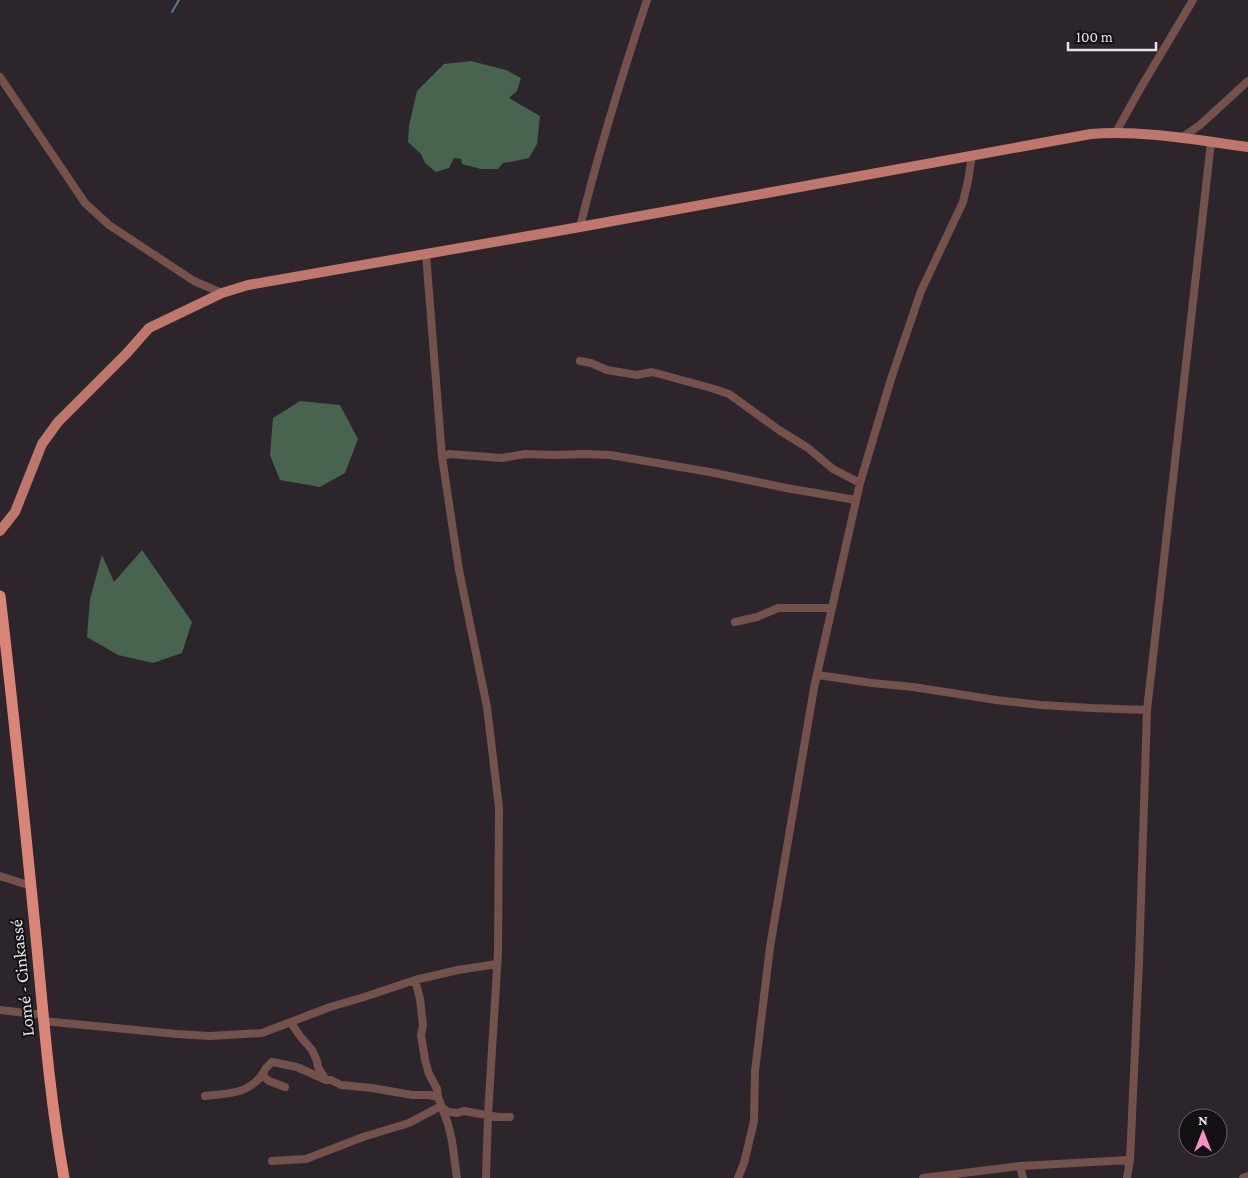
<svg xmlns="http://www.w3.org/2000/svg" width="1248" height="1178" viewBox="0 0 1248 1178" font-family="'Crimson Pro',serif">
<style>
.forest{fill:#47644e}
.lines{fill:none;stroke-linecap:round;stroke-linejoin:round}
.stream{stroke:#5c768e;stroke-width:2}
.minor{stroke:#74514a;stroke-width:8}
.major{stroke:#be776a;stroke-width:10}
.highway{stroke:#db8576;stroke-width:11}
.labels{text-anchor:middle;dominant-baseline:central;stroke-width:4;stroke-linejoin:round;paint-order:stroke}
.street-label{font-size:18px;fill:#e8e4e7;stroke:#131013}
</style>
<rect width="100%" height="100%" fill="#2c262c"/>
<path class="forest" d="M471 61 506 70 521 78 517 91 509 98 540 116 537 144 529 158 510 162 503 163 498 169H481L462 164 461 159 454 158 449 168 436 172 425 163 421 154 408 142 409 126 417 91 444 64Z
M300 401 340 405 358 439 345 473 320 487 280 480 270 455 273 418Z
M142 550 192 622 182 653 153 663 118 655 87 637 90 599 102 555 114 582Z"/>
<g class="lines">
<path class="stream" d="M172 12 179 0"/>
<path class="minor" d="M0 77 85 203 109 225 194 281 222 293
M1116 132 1140 89 1193 0
M1181 138 1200 125 1248 81
M580 227C599 150 622 75 647 0
M426 254 442 457 459 570 487 707 499 808 498 952 488 1115 486 1178
M580 361 591 363 607 370 637 375 652 372 711 388 729 394 779 430 808 448 833 469 860 483
M442 457 449 454 502 458 525 454 555 455 584 454 610 455 710 472 786 488 856 500
M735 622 757 617 778 608H832
M818 675 872 683 913 687 996 700 1041 705 1091 708 1147 710
M0 876 31 886
M415 980 420 999 423 1025 421 1035 425 1060 429 1074 437 1089 438 1097 448 1124 452 1141 457 1178
M0 1010 43 1015
M43 1021 177 1034 210 1036 262 1033 330 1007 361 998 415 980 458 970 497 964
M291 1023 300 1036 312 1050 317 1061 318 1067 326 1080H331L341 1085 372 1088 412 1095H429L438 1097
M285 1087 269 1081 262 1075 266 1068 272 1062 297 1067 326 1080
M205 1096C227 1093 247 1095 262 1075
M272 1161 306 1159 363 1137 409 1123 439 1107 443 1108 448 1112 457 1113 464 1111 498 1117H510
M1020 1166 1023 1178
M738 1178 744 1163 754 1121 755 1071 770 947 814 688 860 483 891 379 921 291 963 202 968 181 972 155
M923 1178 1020 1166 1130 1160
M1127 1178 1130 1160 1139 962 1147 710 1211 142
M1243 1178 1248 1176"/>
<path class="major" d="M0 531 15 512 42 444 58 422 127 353 149 328 222 293 248 285 580 227 1091 134C1143 130 1196 140 1248 147"/>
<path class="highway" d="M0 596C13 706 24 816 35 927 43 1010 49 1095 64 1178"/>
</g>
<g class="labels">
<g class="street-label">
<text transform="translate(22 978) rotate(-96)">Lomé - Cinkassé</text>
</g>
</g>
<g transform="translate(1203 1133)"><circle r="24" fill="#131013" stroke="#686568"/>
<path d="M0-4L9 19L0 12L-9 19Z" fill="#fc8fc2"/>
<text y="-8" font-size="14" font-weight="bold" text-anchor="middle" fill="#e8e4e7">N</text>
</g>
<path d="M1068 42v8h88v-8" fill="none" stroke="#e8e4e7" stroke-width="2.5"/>
<text x="1076" y="42" font-size="15" fill="#e8e4e7" stroke="#131013" stroke-width="4" paint-order="stroke">100 m</text>
</svg>
